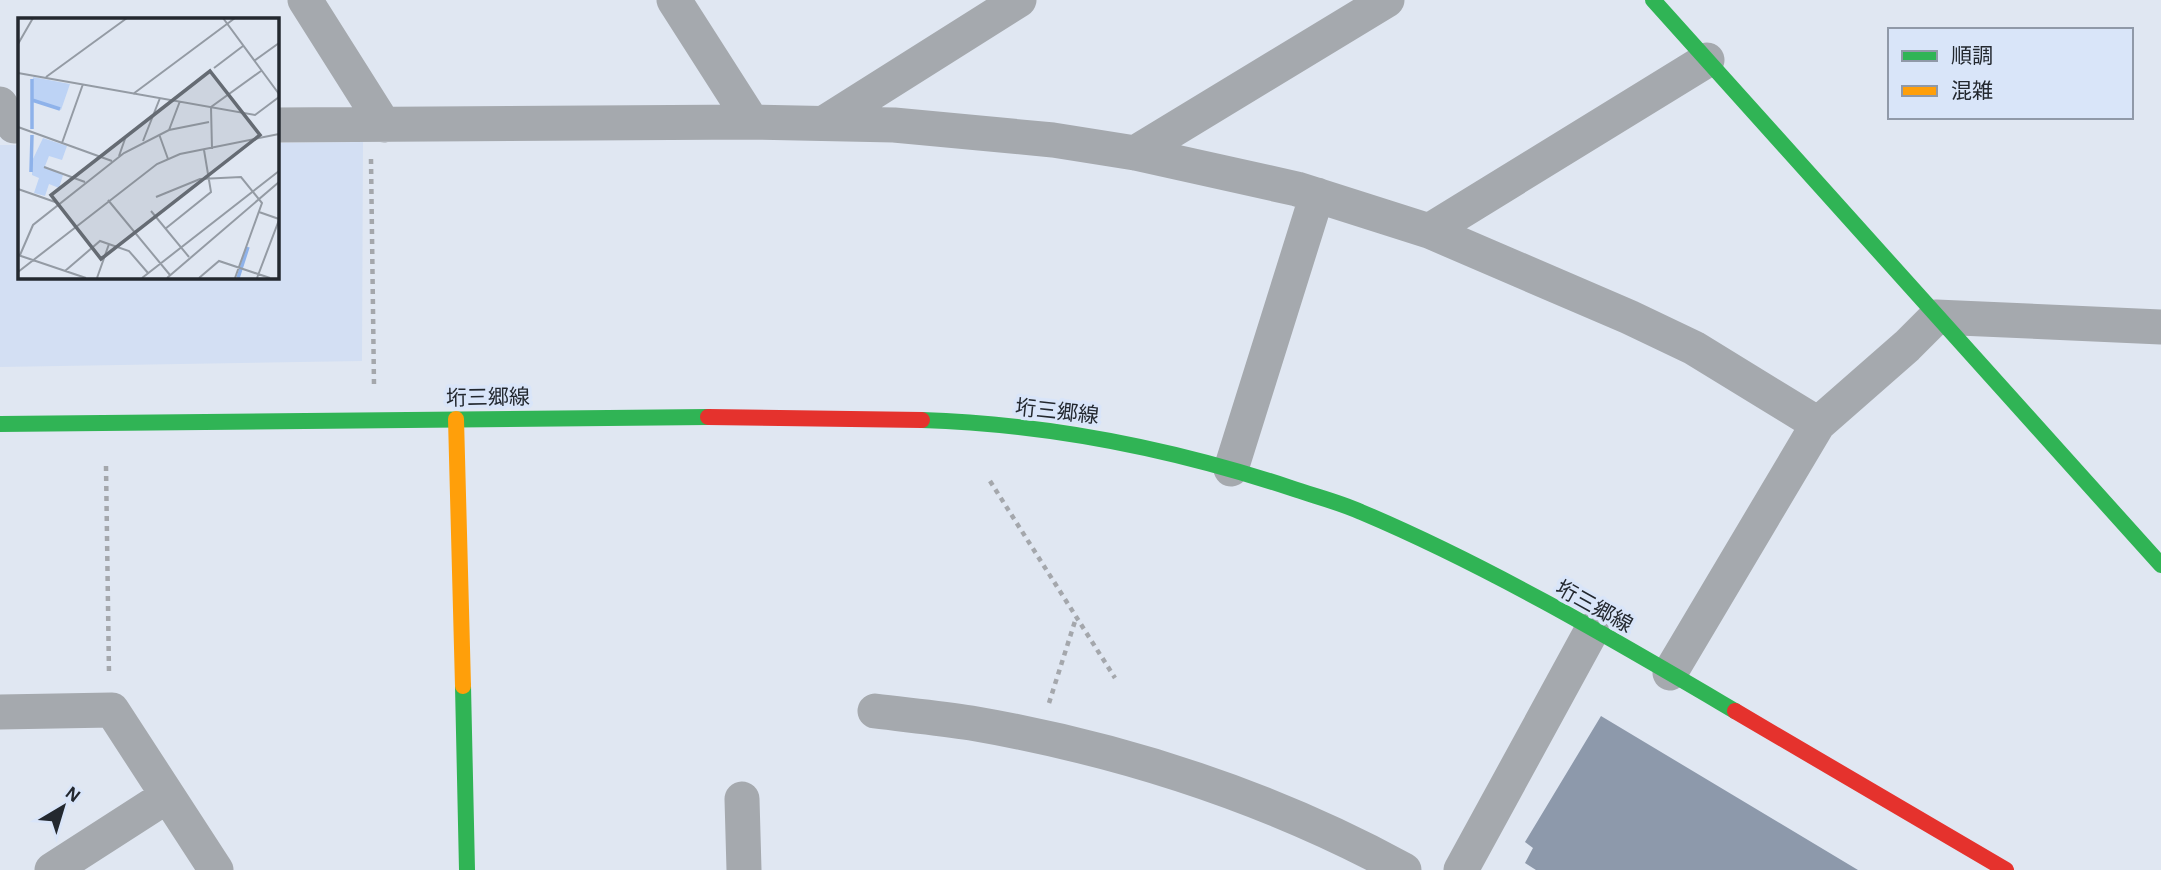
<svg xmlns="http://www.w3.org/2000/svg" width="2161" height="870" viewBox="0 0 2161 870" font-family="'Alegreya Sans','Noto Sans JP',sans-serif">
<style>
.built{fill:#d3dff3}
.building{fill:#8d99ab}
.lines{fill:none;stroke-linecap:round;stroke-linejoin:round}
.path{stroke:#a4a7ac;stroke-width:4.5;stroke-dasharray:5 5;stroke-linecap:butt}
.street{stroke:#a5a9ae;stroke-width:35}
.fast{stroke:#30b455;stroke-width:16}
.slow{stroke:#ff9f0a;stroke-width:16}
.jam{stroke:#e5322d;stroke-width:16}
.labels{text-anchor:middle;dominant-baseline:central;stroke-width:7;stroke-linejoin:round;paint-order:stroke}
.street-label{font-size:21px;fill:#23282f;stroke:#d9e5f9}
.inset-river{fill:none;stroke:#8eb2ea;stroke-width:3.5}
.inset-road{fill:none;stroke:#949ba4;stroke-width:2}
.view{fill:#656b73;fill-opacity:0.15;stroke:#656b73;stroke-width:3.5}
.inset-edge{fill:none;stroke:#23282f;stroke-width:3.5}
</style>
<rect width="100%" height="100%" fill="#e0e7f2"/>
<path class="built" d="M363 142 362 361 0 367V145H19V276H276L277 143Z"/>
<path class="building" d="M1601 716 1858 870H1536L1525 863 1533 848 1525 842Z"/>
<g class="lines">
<path class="path" d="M371 159 374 385
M106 466 109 674
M990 481 1115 678
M1049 703 1076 618"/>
<path class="street" d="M305 0 384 125
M674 0 752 122
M0 104 14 126
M824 123 1019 0
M276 125 752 122 894 125 1053 140 1135 153 1297 189 1429 231 1629 317 1694 348 1818 424
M1135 153 1387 0
M1429 231 1707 60
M1231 469 1317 195
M1670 673 1818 424 1907 346 1936 317 2161 327
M875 711C907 715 940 718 971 723 1121 749 1270 797 1404 870
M0 712 112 710 216 870
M742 799 744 870
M52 870 167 796
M1461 870 1592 630"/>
<path class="fast" d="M1653 0 2161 565
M922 420C1047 424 1173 449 1291 488 1314 496 1339 502 1361 512 1491 567 1614 640 1735 711
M0 424 708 417
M463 686 467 870"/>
<path class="slow" d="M456 419 463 686"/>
<path class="jam" d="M708 417 922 420
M1735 711 2006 870"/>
</g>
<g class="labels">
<g class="street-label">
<text transform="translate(488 398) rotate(-1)">垳三郷線</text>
<text transform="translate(1057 412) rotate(6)">垳三郷線</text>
<text transform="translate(1594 607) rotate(29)">垳三郷線</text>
</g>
</g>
<g transform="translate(18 18)">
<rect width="261" height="261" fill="#e0e7f2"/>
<path d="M15 59 52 66 43 92 14 82ZM25 120 49 128 44 142 31 138 27 148 45 157 41 170 31 166 27 178 16 175 21 160 14 157V143Z" fill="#bdd3f5"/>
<path class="inset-river" d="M14 82 42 91M14 111V61M13 154 14 117M220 260 230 229"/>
<path class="inset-road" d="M205 0 261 76M0 26 15 0M236 43 261 25M196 50 225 28M0 55 237 97 261 79M28 59 109 0M115 76 217 0M0 109 94 143M151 112 162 83M141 116 150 141M125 123 142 80M44 125 65 66M194 131 193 89 243 53M101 138 108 118M26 149 67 164M0 171 40 185M138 179 182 161 223 159 244 185 217 260M90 182 152 257M133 193 171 239M241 194 261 201M147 211 193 174 186 132M0 237 68 260M2 237 15 207 106 135 151 112 191 104M47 253 82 223 111 233 130 255M0 254 139 146 162 136 261 116M79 260 91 226M124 260 261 153M149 260 261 164M181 260 201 243 252 260M239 260 261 202"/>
<path class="view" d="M192 53 242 117 83 241 33 177Z"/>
<rect width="261" height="261" class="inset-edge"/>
</g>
<rect x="1888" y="28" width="245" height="91" fill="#d9e5f9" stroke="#9099a8" stroke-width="2"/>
<rect x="1902" y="51" width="35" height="10" fill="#30b455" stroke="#9099a8" stroke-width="2"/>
<text x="1951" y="63" font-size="21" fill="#23282f">順調</text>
<rect x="1902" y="86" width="35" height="10" fill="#ff9f0a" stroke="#9099a8" stroke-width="2"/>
<text x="1951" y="98" font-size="21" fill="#23282f">混雑</text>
<g transform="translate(63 807) rotate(38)" stroke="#d9e5f9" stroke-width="5" paint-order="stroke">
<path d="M0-5L12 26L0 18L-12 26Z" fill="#23282f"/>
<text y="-10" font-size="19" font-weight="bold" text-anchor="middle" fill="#23282f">N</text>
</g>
</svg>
